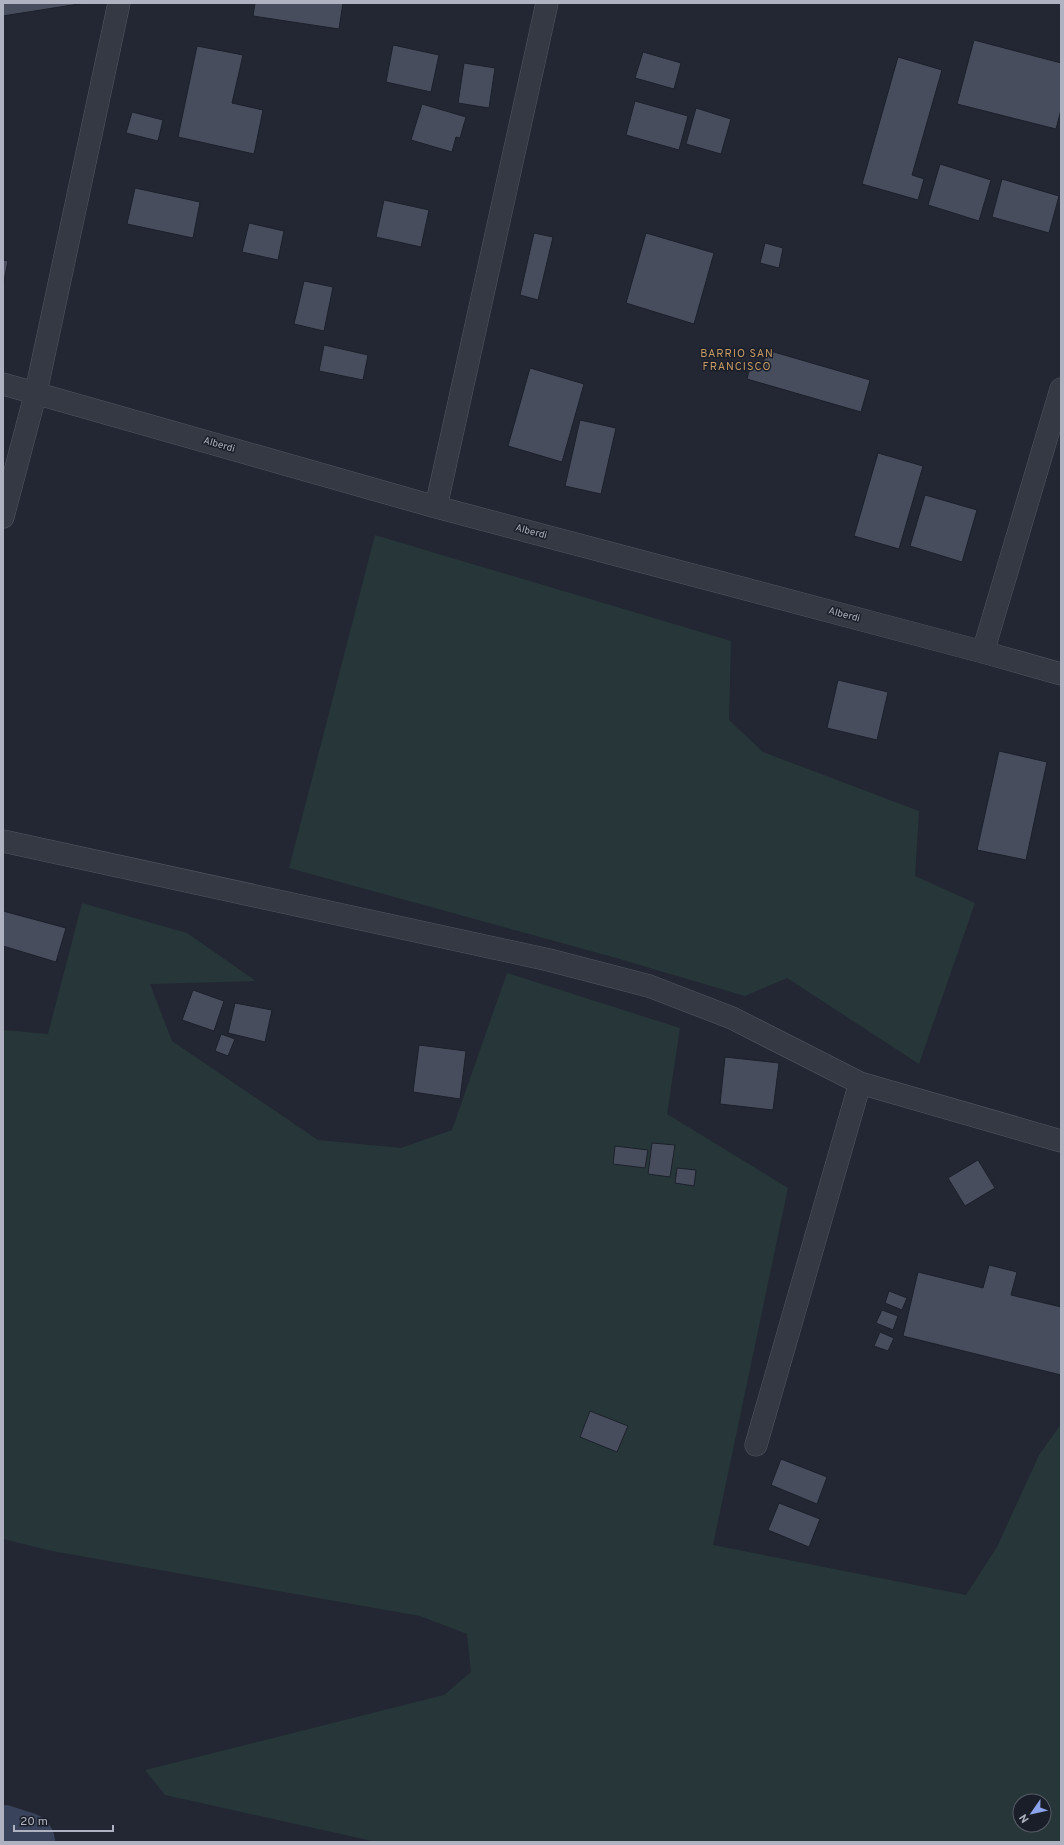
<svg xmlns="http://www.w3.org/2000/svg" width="1064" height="1845" viewBox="0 0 1064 1845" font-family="Overpass,sans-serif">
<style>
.green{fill:#273638;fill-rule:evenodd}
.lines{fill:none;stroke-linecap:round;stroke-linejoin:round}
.river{stroke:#39435b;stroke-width:60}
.building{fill:#484d5d;stroke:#1c202b}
.street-casing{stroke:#525662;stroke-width:23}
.street{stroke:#353944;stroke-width:22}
.labels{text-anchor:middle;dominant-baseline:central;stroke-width:3;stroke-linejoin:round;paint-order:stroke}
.street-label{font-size:10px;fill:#afb3c1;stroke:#1a1e28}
.neighbourhood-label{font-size:11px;letter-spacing:1px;fill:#c59b66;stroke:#1a1e28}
</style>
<rect width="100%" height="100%" fill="#222733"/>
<path class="green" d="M375 535 731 641 729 720 763 752 919 811 915 876 975 903 919 1064 787 978 745 996 616 958 289 868Z
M82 903 187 933 256 981 150 984 172 1041 318 1140 401 1148 452 1130 507 973 680 1028 667 1114 788 1188 713 1545 966 1595 997 1547 1039 1455 1061 1424V1842H377L165 1795 145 1770 444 1695 471 1672 467 1634 420 1616 52 1551 3 1539V1030L48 1034ZM1020 1801H1044V1825H1020Z"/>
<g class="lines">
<path class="river" d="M3 1835 25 1842"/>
</g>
<path class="building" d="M3 3H85L3 16Z
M255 3H343L339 29 253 16Z
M974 40 1061 63V110L1056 129 957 104Z
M393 45 439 55 431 92 386 82Z
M197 46 243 55 232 103 263 110 254 154 178 137Z
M643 52 681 63 674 89 635 78Z
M898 57 942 70 912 175 924 179 918 200 862 184Z
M464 63 495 68 489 108 458 103Z
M635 101 688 116 679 150 626 135Z
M422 104 466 117 460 138 456 137 452 152 411 140Z
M696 108 731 119 721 154 686 144Z
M132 112 163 120 158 141 126 133Z
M940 164 991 180 979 221 928 205Z
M1002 179 1059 196 1049 233 992 217Z
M135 188 200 202 193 238 127 224Z
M384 200 429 210 421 247 376 237Z
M249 223 284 231 278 260 242 252Z
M534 233 553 237 538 300 520 295Z
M646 233 714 253 694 324 626 303Z
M765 243 783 248 779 268 760 263Z
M3 260 8 261 3 286Z
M304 281 333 287 324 331 294 324Z
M324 345 368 355 363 380 319 371Z
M767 350 870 380 861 412 747 379 751 363 762 367Z
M530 368 584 384 562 462 508 446Z
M580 420 616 428 601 494 565 486Z
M878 453 923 466 899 549 854 536Z
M925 495 977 510 962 562 910 546Z
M838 680 888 692 877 740 827 728Z
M999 751 1047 762 1026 860 977 850Z
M3 911 66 928 56 962 3 946Z
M193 990 224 1001 214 1031 182 1020Z
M235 1003 272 1010 265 1042 228 1033Z
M221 1034 235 1039 228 1056 215 1051Z
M419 1045 466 1051 460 1099 413 1092Z
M725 1057 779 1063 773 1110 720 1104Z
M652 1143 675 1145 670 1177 648 1174Z
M615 1146 648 1150 645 1168 613 1164Z
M978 1160 995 1188 965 1206 948 1178Z
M677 1168 696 1170 694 1186 675 1183Z
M989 1265 1017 1272 1011 1295 1061 1307V1375L903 1336 918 1272 983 1288Z
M889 1291 907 1298 902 1310 885 1303Z
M882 1310 898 1316 893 1330 876 1323Z
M880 1332 894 1338 888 1351 874 1346Z
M590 1411 628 1426 617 1452 580 1437Z
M781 1459 827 1477 817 1504 771 1485Z
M779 1503 820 1519 809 1547 768 1530Z"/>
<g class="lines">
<defs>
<path id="street" d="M3 384 436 507 983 652 1061 674
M436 507 547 3
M3 517 36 392 119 3
M983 652 1061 389
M3 841 549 960 649 986 732 1018 860 1083 1061 1141
M756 1445 860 1083"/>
</defs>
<use href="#street" class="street-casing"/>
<use href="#street" class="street"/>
</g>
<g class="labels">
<g class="street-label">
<text transform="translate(219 445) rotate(16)">Alberdi</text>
<text transform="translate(531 532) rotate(15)">Alberdi</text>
<text transform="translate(844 615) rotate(15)">Alberdi</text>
</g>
<g class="neighbourhood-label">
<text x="737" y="354">BARRIO SAN<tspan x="737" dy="13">FRANCISCO</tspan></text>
</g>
</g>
<rect width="1064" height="1845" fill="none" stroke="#afb3c1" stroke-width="8"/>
<g transform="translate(1032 1813) rotate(236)"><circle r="19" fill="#1a1e28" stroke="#565a65"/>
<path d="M0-3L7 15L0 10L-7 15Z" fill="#8ba3ea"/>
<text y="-6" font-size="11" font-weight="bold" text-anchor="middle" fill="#afb3c1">N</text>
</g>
<path d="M14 1825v6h99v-6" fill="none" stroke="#afb3c1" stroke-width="2"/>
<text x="20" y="1825" font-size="12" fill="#afb3c1" stroke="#1a1e28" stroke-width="3" paint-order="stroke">20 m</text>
</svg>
